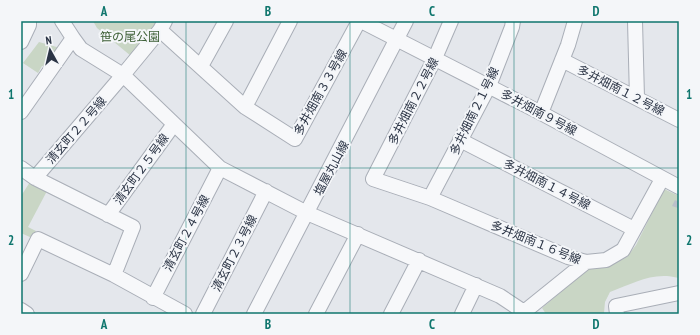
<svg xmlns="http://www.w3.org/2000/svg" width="700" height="335" viewBox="0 0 700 335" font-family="'PT Sans Narrow','Noto Sans JP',sans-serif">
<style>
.green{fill:#c9d6c5}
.building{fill:#bbc0ca}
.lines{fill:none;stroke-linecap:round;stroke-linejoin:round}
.minor-casing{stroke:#a9aeb7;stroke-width:16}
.minor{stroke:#f7f8fa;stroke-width:14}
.grid{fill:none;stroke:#0f766e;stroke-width:1;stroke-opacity:0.55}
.labels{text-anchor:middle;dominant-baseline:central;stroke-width:4;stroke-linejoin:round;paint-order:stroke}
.park-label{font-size:12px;fill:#3f6138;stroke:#f4f6f9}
.street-label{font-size:12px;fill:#2b3445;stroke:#f4f6f9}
.neatline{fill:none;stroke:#0f766e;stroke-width:1.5}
.grid-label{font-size:13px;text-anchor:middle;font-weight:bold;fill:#0f766e}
</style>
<rect width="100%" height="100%" fill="#e4e7ec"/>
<path class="green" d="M93 21H157L148 38 131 56 97 28Z
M39 42 60 48 45 67 42 66 38 73 23 63Z
M30 182 47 191 28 227 36 231 32 238 21 233V196Z
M664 189 679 196V278C653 271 634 283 610 292L605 302 604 313 546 314 542 308 589 268 611 265 627 257 636 245Z"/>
<path class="building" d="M675 200 679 202 678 208 672 206Z"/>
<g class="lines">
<defs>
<path id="minor" d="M62 21 73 38
M361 21 541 113 679 187
M451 21 435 58 373 179 430 198 568 257 586 262 606 260 623 250 662 179
M635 21 637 98
M160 30 245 107 295 139 359 21
M21 42 29 25V21
M562 60 679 120
M201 66 226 21
M245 107 290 21
M21 112 73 38 81 49 123 75 160 30 165 21
M541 113 568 45 575 21
M460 140 634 229
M21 168 35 178
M430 198 489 86 512 27 513 21
M108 215 174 124
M21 274 38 239 114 275
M153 298 220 168
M21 310 27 314
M524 312 586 262
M185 314 114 275 133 227 35 178 123 75 220 168 307 213 500 296 524 312V314
M203 314 266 191
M254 314 406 21
M316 314 358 234
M391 314 419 260
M462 314 476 285
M617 314 616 306 679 293"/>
</defs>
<use href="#minor" class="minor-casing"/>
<use href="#minor" class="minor"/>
</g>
<path class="grid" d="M186 21V314M350 21V314M514 21V314M21 168H679"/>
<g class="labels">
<g class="park-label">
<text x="130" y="36">笹の尾公園</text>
</g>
<g class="street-label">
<text transform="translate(621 90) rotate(27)">多井畑南１２号線</text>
<text transform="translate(320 92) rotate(-61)">多井畑南３３号線</text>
<text transform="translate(413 101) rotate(-63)">多井畑南２２号線</text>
<text transform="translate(474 111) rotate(-64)">多井畑南２１号線</text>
<text transform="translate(539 112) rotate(28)">多井畑南９号線</text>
<text transform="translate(76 130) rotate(-49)">清玄町２２号線</text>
<text transform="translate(331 168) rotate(-62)">塩屋丸山線</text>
<text transform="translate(141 169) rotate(-54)">清玄町２５号線</text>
<text transform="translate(547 184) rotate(27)">多井畑南１４号線</text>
<text transform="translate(186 233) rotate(-62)">清玄町２４号線</text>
<text transform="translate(536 242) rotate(22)">多井畑南１６号線</text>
<text transform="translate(234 253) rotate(-63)">清玄町２３号線</text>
</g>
</g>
<rect width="700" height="335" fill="none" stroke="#f4f6f9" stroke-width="44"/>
<g transform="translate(50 50) rotate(352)" stroke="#f4f6f9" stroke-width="3" paint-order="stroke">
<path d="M0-3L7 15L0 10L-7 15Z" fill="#2b3445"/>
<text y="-6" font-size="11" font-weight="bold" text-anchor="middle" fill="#2b3445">N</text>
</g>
<rect x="22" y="22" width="656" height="291" class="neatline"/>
<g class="grid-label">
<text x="104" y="16">A</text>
<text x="268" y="16">B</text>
<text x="432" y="16">C</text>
<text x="596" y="16">D</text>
<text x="11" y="99">1</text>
<text x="689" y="99">1</text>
<text x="11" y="245">2</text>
<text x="689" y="245">2</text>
<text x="104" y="329">A</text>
<text x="268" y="329">B</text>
<text x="432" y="329">C</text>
<text x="596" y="329">D</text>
</g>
</svg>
